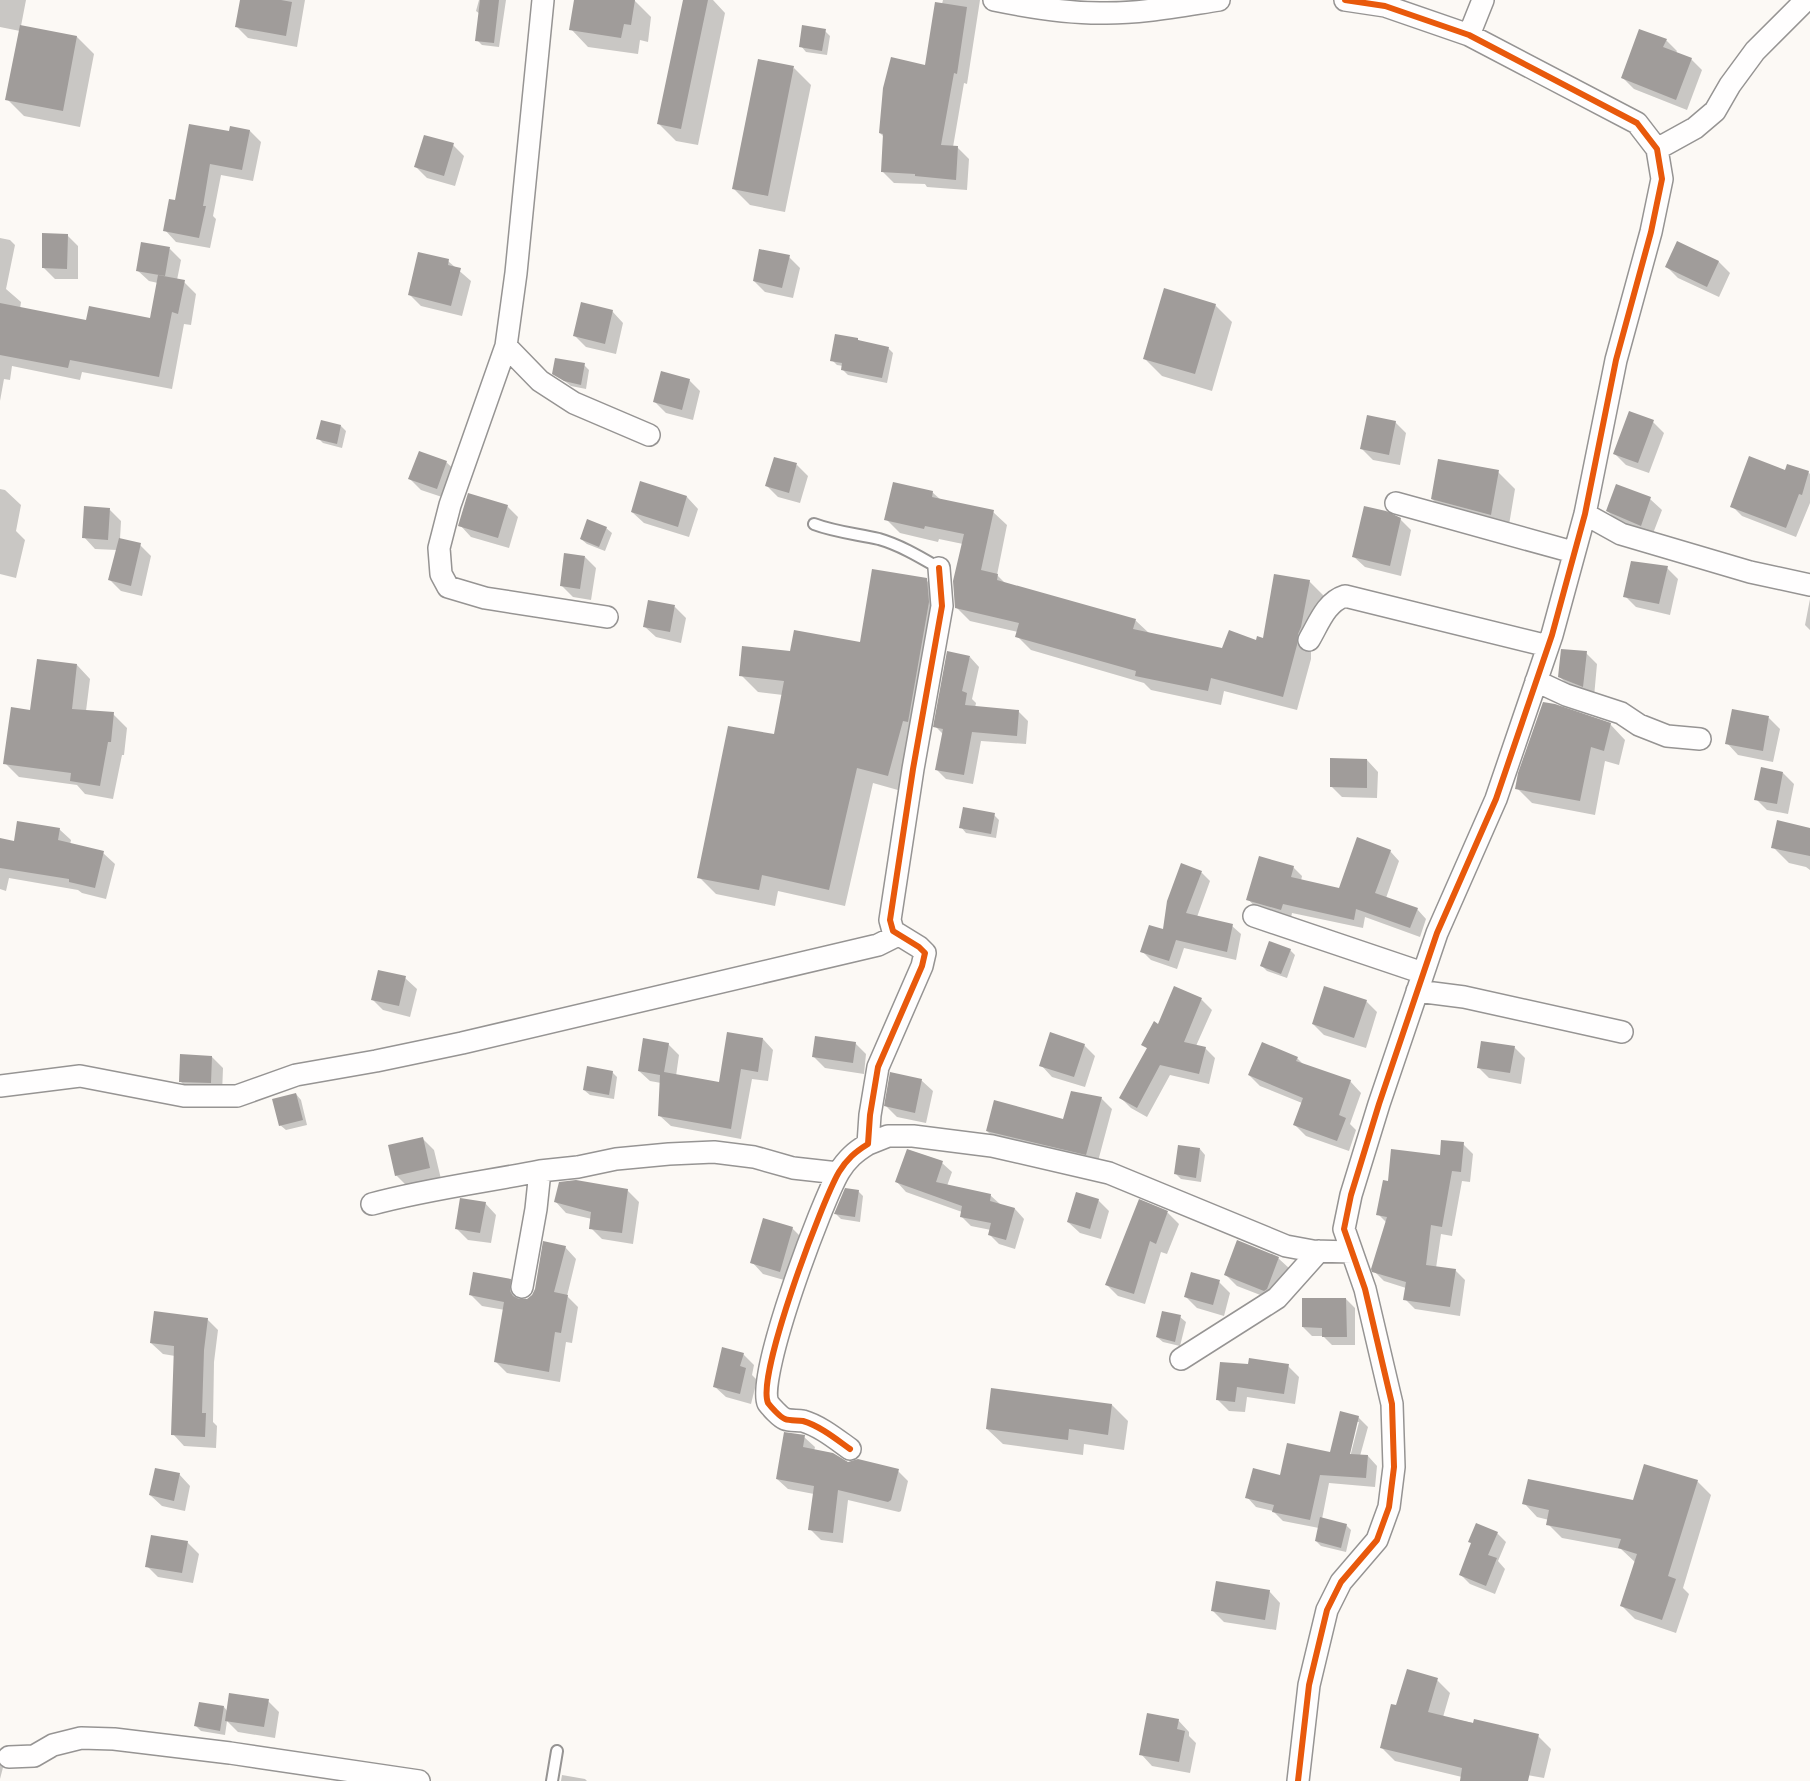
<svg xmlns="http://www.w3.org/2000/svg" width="1810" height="1781" viewBox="0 0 1810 1781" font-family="'Times New Roman',serif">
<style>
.shadow{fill:#0003;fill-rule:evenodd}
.building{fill:#a09c9a}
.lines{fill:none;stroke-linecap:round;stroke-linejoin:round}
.service-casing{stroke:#969493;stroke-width:14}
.minor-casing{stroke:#969493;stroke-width:24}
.service{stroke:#fffefe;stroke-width:10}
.minor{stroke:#fffefe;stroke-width:21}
.cycleway-casing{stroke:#fff;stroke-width:10}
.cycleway{stroke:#e8590c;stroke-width:6}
</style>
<rect width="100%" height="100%" fill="#fcf9f5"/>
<path class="shadow" d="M0 0H26L21 26 77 37 94 54 80 127 24 116 7 99 20 31 0 27Z
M241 0H305L297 47 248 38 237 27Z
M479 0H506L499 47 482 45 477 40 480 14 476 11Z
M575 0H634L651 17 648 42 640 40 638 54 588 47 571 29Z
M685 0H713L725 13 698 145 676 141 659 124Z
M943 0H980L967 84 964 83 953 147 958 148 969 159 967 190 927 187 925 184 894 183 883 172 884 137 880 133 926 67Z
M825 31 830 36 827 55 806 52 801 46Z
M1666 40 1677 51 1676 53 1691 59 1702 70 1687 110 1634 89 1623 78Z
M794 68 811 85 785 212 750 205 733 188Z
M250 131 261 142 253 181 221 175 213 216 216 219 210 248 176 242 165 230 176 202 230 133Z
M453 145 464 156 455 186 427 178 416 167Z
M67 235 78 246V279H55L43 267Z
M0 238 10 240 15 245 6 289 21 302 20 309 87 322 151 319 158 283 149 281 137 270 170 249 181 260 177 280 184 282 196 294 191 325 184 324 172 389 82 372 80 380 12 366 10 380 4 379 0 401Z
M1678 243 1719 262 1730 273 1719 297 1678 278 1667 267Z
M789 257 800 268 793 298 765 292 754 281Z
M448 261 471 281 462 316 421 306 410 295Z
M1215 305 1232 322 1212 391 1162 376 1145 359Z
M612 311 623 323 616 354 586 347 575 336Z
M857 339 861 342 888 348 893 353 887 383 848 375 843 370V366L837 365 832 360Z
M584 365 589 370 586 389 571 386 554 373Z
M689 380 700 391 693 420 666 413 655 402Z
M1395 422 1406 433 1400 465 1373 460 1362 449Z
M1653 422 1664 433 1649 473 1626 465 1615 454Z
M341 426 346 431 342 448 323 443 318 438Z
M446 462 458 473 448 499 421 490 410 479Z
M797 465 808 476 800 503 778 497 767 486Z
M1498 472 1515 489 1508 531 1449 516 1432 499Z
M1786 472H1808L1810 474V503L1796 537 1742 516 1732 506Z
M1617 486 1650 499 1662 510 1652 536 1619 522 1607 511Z
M0 489 5 490 21 505 16 531 25 540 16 578 0 574Z
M932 492 941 500 993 512 1007 525 997 575 1006 584 1135 620 1150 634 1223 650 1264 640 1309 581 1323 595 1315 642 1311 649V659L1297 710 1224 691 1221 705 1151 690 1144 683 1031 650 1017 636 1018 632 970 621 956 607 963 544 939 539 938 542 900 533 886 519Z
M687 497 698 509 689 537 644 523 632 512Z
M507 506 518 517 509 548 471 537 460 525Z
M110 510 121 521 120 539 140 545 151 556 142 596 121 591 110 580 117 550 95 549 84 537Z
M1400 519 1411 530 1401 576 1365 567 1353 556Z
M606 528 612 533 605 551 587 544 581 539Z
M585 557 596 568 591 600 573 597 562 586Z
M1667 568 1678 579 1670 615 1636 607 1625 596Z
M926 580 943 597 905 792 873 783 845 906 778 891 775 906 716 894 699 877 776 736 783 695 758 692 741 675 791 652 861 644Z
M1810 599V630L1805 625Z
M675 607 686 618 681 643 656 637 644 626Z
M1586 653 1597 664 1594 697 1571 688 1560 677Z
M970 657 979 667 972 699 976 703 975 708 1018 711 1028 721 1026 744 981 741 973 784 946 779 937 770 944 735 935 726Z
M77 665 90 679 86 711 113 714 127 728 124 755H122L113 799 85 794 77 785 19 777 5 763 32 712Z
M1769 718 1780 729 1773 762 1738 755 1727 743Z
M1610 724 1625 740 1619 765 1605 761 1595 815 1532 803 1517 788Z
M1367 760 1378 772 1377 798 1342 797 1331 786Z
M1783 773 1794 784 1788 814 1767 810 1756 799Z
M994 815 999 820 996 838 966 833 961 827Z
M59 829 71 840 70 845 103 853 115 864 106 899 82 893 78 890 9 878 6 891 0 889V839L15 843Z
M1810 830V870L1806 867 1789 863 1773 847Z
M1390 851 1399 861 1386 898 1417 909 1426 919 1420 937 1365 917 1363 928 1292 913 1291 918 1257 909 1248 899 1293 867 1302 876 1301 881 1340 890Z
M1182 865 1202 873 1210 881 1197 917 1232 926 1241 934 1236 960 1184 948 1177 969 1151 960 1142 951 1164 931Z
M1290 950 1295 955 1287 978 1267 971 1262 966Z
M405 978 417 989 410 1017 383 1010 372 999Z
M1175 988 1202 1000 1212 1010 1196 1046 1205 1048 1215 1058 1209 1084 1170 1075 1147 1117 1131 1108 1121 1098 1148 1049 1143 1045 1159 1026Z
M1366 1001 1377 1012 1366 1048 1324 1035 1313 1024Z
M763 1039 773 1050 768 1081 752 1079 741 1139 671 1126 660 1116 661 1083 650 1081 639 1071 668 1044 679 1055 676 1076 720 1083Z
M855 1043 866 1054 864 1074 825 1068 814 1057Z
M1084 1045 1095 1056 1085 1087 1052 1077 1041 1065Z
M1514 1047 1525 1058 1521 1084 1489 1078 1478 1067Z
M212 1057 223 1068 222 1094 192 1093 181 1082Z
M1297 1058 1304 1065 1350 1081 1361 1093 1350 1124 1356 1130 1349 1151 1306 1136 1294 1124 1302 1103 1260 1086 1249 1075Z
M612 1072 617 1077 614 1099 590 1095 584 1090Z
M921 1080 933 1091 926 1123 897 1117 886 1106Z
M296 1094 301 1100 307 1125 286 1130 280 1125Z
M1101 1098 1112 1109 1097 1165 998 1142 987 1131 1064 1121Z
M423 1139 434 1150 441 1179 407 1186 396 1175Z
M1463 1144 1473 1154 1470 1182 1462 1181 1452 1236 1441 1234 1436 1268 1455 1270 1465 1280 1460 1316 1415 1309 1405 1299 1406 1288 1384 1281 1374 1271 1387 1223 1378 1214 1389 1183Z
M1200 1149 1205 1155 1201 1182 1181 1179 1176 1174Z
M942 1163 952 1172 947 1186 990 1195 1001 1205 1015 1209 1024 1219 1015 1249 999 1244 990 1235 991 1230 971 1226 961 1216 962 1212 906 1192 897 1182Z
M627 1190 639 1202 633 1244 602 1239 591 1228 592 1219 566 1213 555 1201Z
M858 1191 863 1196 860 1222 841 1219 836 1214Z
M1098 1200 1109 1211 1101 1239 1080 1233 1068 1222Z
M1140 1201 1168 1213 1179 1224 1167 1254 1161 1252 1145 1304 1118 1296 1107 1285Z
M485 1203 496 1215 491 1243 468 1240 456 1228Z
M792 1228 803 1239 791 1282 763 1274 752 1262Z
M565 1247 576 1259 567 1296 578 1307 572 1343 566 1342 560 1382 507 1373 496 1362 505 1310 482 1306 470 1294 510 1280 521 1291V1301L527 1300 533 1296Z
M1278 1258 1290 1269 1276 1301 1237 1286 1226 1275Z
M1219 1282 1230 1293 1224 1316 1197 1308 1186 1297Z
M1346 1299 1355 1308V1345H1332L1323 1336H1312L1303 1327Z
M1180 1317 1186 1322 1180 1346 1163 1342 1157 1337Z
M207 1319 218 1330 214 1362 213 1422 217 1426 216 1448 184 1446 173 1434 175 1356 163 1354 151 1343Z
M743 1354 754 1365 752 1375 757 1380 751 1404 726 1397 714 1386Z
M1221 1364 1288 1366 1299 1377 1295 1404 1247 1397 1245 1412 1229 1411 1217 1399Z
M1112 1405 1128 1421 1124 1450 1084 1444 1083 1455 1003 1444 987 1429Z
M1358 1417 1368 1427 1360 1456H1368L1377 1466 1375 1487 1329 1483 1322 1519 1346 1525 1351 1530 1346 1552 1321 1546 1316 1541 1319 1528 1283 1521 1273 1511 1256 1507 1247 1497 1281 1477 1331 1454ZM1356 1422H1359L1349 1461 1347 1460Z
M804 1437 815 1447 814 1451 848 1463 898 1471 908 1481 901 1511 899 1512 848 1500 843 1543 821 1540 810 1529 814 1494 788 1489 777 1479Z
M179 1474 190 1486 185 1511 162 1506 150 1495Z
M1697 1481 1711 1495 1683 1588 1689 1594 1676 1633 1635 1619 1622 1606 1636 1563 1621 1549 1562 1538 1548 1524 1549 1520 1537 1517 1524 1503 1634 1502Z
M1497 1533 1506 1542 1498 1561 1505 1569 1495 1594 1470 1584 1461 1575 1473 1544Z
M187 1542 199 1554 193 1583 158 1577 147 1566Z
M1269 1591 1280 1603 1276 1630 1224 1622 1213 1611Z
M1437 1680 1450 1693 1443 1717 1538 1736 1551 1749 1544 1778 1527 1775 1526 1781H1461L1462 1777 1395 1761 1382 1748 1397 1707Z
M268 1701 279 1712 275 1738 238 1732 227 1721 225 1735 201 1731 196 1726 224 1707 228 1712Z
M1178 1720 1189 1732V1736L1196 1743 1190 1773 1152 1766 1141 1754Z
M0 1750 6 1756 0 1779Z
M562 1775 585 1779 587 1781H561Z"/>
<path class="building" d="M240 0H281L292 2 286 36 235 27Z
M480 0H499L494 43 475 41Z
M574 0H635L631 25 624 24 621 38 569 30Z
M683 0H708L681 129 657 124Z
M935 2 967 7 957 74 954 73 941 145 958 146 956 180 915 176V174L881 172 883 134 879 133 883 88 891 57 925 65Z
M20 25 77 36 63 111 5 100Z
M802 25 826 29 822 51 799 47Z
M1639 29 1667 39 1663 47 1692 58 1676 100 1621 78Z
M758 59 794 66 768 196 732 189Z
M189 124 229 131 230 126 250 130 242 170 210 164 203 206H206L199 238 163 231 169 199 175 200Z
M424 135 454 143 444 176 414 167Z
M42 233 68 234 67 269 42 268Z
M1677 241 1719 261 1707 287 1665 267Z
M141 242 170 247 165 276 136 271Z
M759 249 790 255 782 288 753 281Z
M418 252 449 259 448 265 461 268 451 306 408 295Z
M158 275 185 280 178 314 172 312 159 377 70 360 68 368 0 355V303L86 320 89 306 150 318Z
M1164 288 1216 304 1195 374 1143 359Z
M581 302 613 310 605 344 573 336Z
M835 334 858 338V340L889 347 882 378 841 370 842 363 830 361Z
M555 358 585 363 581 385 564 381 552 374Z
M661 371 690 379 682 410 653 402Z
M1629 411 1654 420 1638 463 1613 454Z
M1367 415 1396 421 1389 455 1360 449Z
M321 420 341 425 337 444 316 439Z
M419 451 447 461 437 489 408 479Z
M1749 456 1785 470 1787 464 1809 471 1802 495 1799 494 1786 528 1730 507Z
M774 457 797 463 789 493 765 486Z
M1438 459 1499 470 1491 515 1431 499Z
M640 481 687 496 678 527 631 512Z
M893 482 933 491 932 497 994 510 981 570 998 574 997 580 1136 619 1133 629 1222 648 1229 630 1256 640 1257 636 1263 638 1274 574 1310 580 1301 627 1298 634 1297 645 1283 697 1211 678 1208 691 1135 676 1136 671 1015 637 1019 623 955 608 953 581 964 534 925 526 924 529 884 520Z
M1616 484 1651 497 1641 526 1606 511Z
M468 493 508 505 498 538 458 526Z
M84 506 110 508 108 540 82 538Z
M1364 506 1386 511 1401 518 1390 566 1352 557Z
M587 519 607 527 599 547 580 539Z
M119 538 141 543 131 586 108 580Z
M564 553 585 556 580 589 560 586Z
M1631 561 1668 566 1659 604 1623 597Z
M872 569 927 578 929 602 908 722 903 721 888 776 857 768 829 890 762 875 759 890 697 878 728 726 774 734 784 681 739 676 742 646 790 651 794 630 860 642Z
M648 600 675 605 670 632 643 627Z
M1561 649 1587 651 1583 687 1558 677Z
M947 651 970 656 962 691 967 693 965 705 1019 710 1017 736 972 732 964 775 935 770 943 729 933 727Z
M37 659 77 664 72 709 114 712 111 742H108L100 786 70 781 71 773 3 764 11 707 30 710Z
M1543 702 1555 704 1611 723 1604 751 1591 747 1580 801 1515 789 1518 773Z
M1732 709 1769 716 1763 751 1725 744Z
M1330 758 1367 759V788L1330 787Z
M1761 767 1783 772 1777 804 1754 800Z
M963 807 995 813 991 834 959 828Z
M1777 820 1810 828V856L1771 848Z
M17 821 60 828 58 840 104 851 95 888 69 882V879L0 868V838L14 841Z
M1357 837 1391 850 1375 893 1418 908 1410 928 1356 909 1354 920 1283 904 1281 910 1246 900 1259 856 1294 866 1291 877 1339 888Z
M1181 863 1202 871 1186 913 1233 924 1227 952 1176 940 1169 961 1140 952 1149 925 1163 929 1167 901Z
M1269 941 1291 949 1281 974 1260 966Z
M378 970 406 976 399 1006 371 1000Z
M1174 986 1202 998 1184 1042 1206 1047 1199 1074 1160 1065 1137 1108 1119 1098 1147 1048 1141 1045 1154 1021 1158 1024Z
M1324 986 1367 1000 1354 1038 1312 1024Z
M727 1032 763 1038 758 1072 741 1069 731 1129 658 1116 660 1075 638 1071 643 1038 669 1043 664 1072 719 1082Z
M1050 1032 1085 1044 1074 1077 1039 1066Z
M815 1036 856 1042 853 1063 812 1057Z
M1481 1041 1515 1046 1510 1073 1477 1068Z
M1262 1042 1298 1057 1296 1061 1351 1080 1339 1115 1346 1118 1337 1141 1293 1125 1303 1098 1248 1075Z
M180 1054 212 1056 211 1083 179 1082Z
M587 1066 613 1071 609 1095 583 1090Z
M890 1072 922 1079 915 1113 884 1106Z
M1071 1091 1102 1097 1086 1155 986 1131 994 1100 1063 1119Z
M296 1093 303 1120 279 1126 272 1099Z
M423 1137 430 1168 395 1176 388 1145Z
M1441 1140 1464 1142 1461 1172 1452 1171 1442 1227 1431 1225 1426 1265 1456 1269 1450 1307 1403 1300 1406 1282 1372 1272 1371 1269 1387 1217 1376 1215 1383 1180 1388 1181 1391 1149 1440 1155Z
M1178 1145 1200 1148 1196 1178 1174 1174Z
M907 1149 943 1161 936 1182 991 1194 990 1201 1015 1208 1006 1240 988 1235 991 1223 960 1217 962 1206 895 1182Z
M576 1180 628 1189 622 1233 589 1229 591 1212 554 1202 559 1182Z
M845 1188 859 1190 855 1217 834 1214Z
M1076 1192 1099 1199 1090 1229 1067 1222Z
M460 1198 486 1202 480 1233 455 1229Z
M1139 1199 1168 1211 1156 1244 1150 1241 1134 1294 1105 1285Z
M763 1218 793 1227 780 1272 750 1263Z
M1237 1240 1279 1257 1267 1289 1264 1291 1224 1275Z
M543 1241 566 1246 554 1292 568 1295 561 1333 555 1332 549 1372 494 1362 504 1302 469 1295 473 1272 511 1279 510 1291 513 1296 519 1299H527L532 1295 535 1289Z
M1191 1272 1220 1280 1213 1305 1184 1297Z
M1302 1298H1346L1347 1337H1322V1328L1302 1327Z
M154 1311 208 1318 204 1350 202 1413H206L205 1437 171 1435 174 1346 150 1343Z
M1162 1311 1181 1315 1175 1342 1156 1337Z
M722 1347 744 1353 740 1366 746 1368 740 1394 713 1387Z
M1249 1358 1289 1364 1284 1394 1237 1387 1235 1402 1216 1400 1220 1362 1248 1364Z
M991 1388 1112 1404 1108 1435 1069 1429 1068 1440 986 1429Z
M1340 1411 1359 1416 1350 1454 1368 1455 1366 1478 1320 1475 1310 1520 1272 1512 1274 1505 1245 1498 1253 1468 1280 1475 1287 1443 1330 1452Z
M784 1432 805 1435 803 1447 833 1453 848 1462 858 1459 899 1469 891 1500 888 1502 838 1490 833 1533 808 1530 814 1486 776 1479Z
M1644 1464 1698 1480 1668 1576 1676 1579 1662 1620 1620 1606 1637 1554 1618 1548 1621 1539 1546 1525 1549 1510 1522 1504 1528 1479 1633 1500Z
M155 1468 180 1473 174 1501 149 1495Z
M1320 1517 1347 1524 1341 1548 1315 1541Z
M1476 1523 1498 1532 1488 1555 1497 1558 1486 1586 1459 1575 1471 1543 1468 1542Z
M151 1535 188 1541 182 1573 145 1567Z
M1216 1581 1270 1590 1265 1620 1211 1611Z
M1407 1669 1438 1678 1428 1712 1473 1723 1474 1719 1539 1734 1528 1781H1460L1462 1768 1380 1748 1391 1704 1396 1705Z
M229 1693 269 1699 264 1727 225 1721Z
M199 1702 224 1706 220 1731 194 1726Z
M1147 1713 1179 1719 1177 1729 1185 1731 1179 1762 1139 1755Z"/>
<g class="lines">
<defs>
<path id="service" d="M814 524C835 532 857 534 879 539 900 545 920 557 939 568
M552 1781 557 1751"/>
<path id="minor" d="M543 0 516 273 506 346 450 505 439 548 441 574 448 587 485 598 607 617
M994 0C1028 7 1064 13 1100 13 1140 14 1180 6 1219 0
M1469 35 1483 0
M1657 149 1695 128 1715 111 1730 85 1755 51 1806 0
M506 346 540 381 574 403 649 435
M1396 503 1573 552
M1585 514 1621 534 1750 572 1810 585
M1309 640C1319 623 1326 602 1345 596L1548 646
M1536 681 1566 695 1621 713 1639 725 1667 736 1700 739
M1254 916 1423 973
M1417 991 1464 997 1622 1032
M0 1086 80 1076 184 1096H237L296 1075 376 1061 462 1043 878 945 898 935
M868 1144 888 1136H913L992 1146 1109 1173 1286 1246 1313 1251 1352 1252
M372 1204C427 1189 484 1182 540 1171
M522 1287 536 1209 540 1171 578 1167 616 1159 669 1154 714 1152 754 1157 793 1168 838 1173
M1181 1359 1277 1298 1319 1251
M850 1449C836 1439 820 1426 803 1421 797 1420 790 1421 785 1419 780 1417 771 1407 768 1403 756 1376 822 1201 839 1172 847 1159 855 1152 868 1144L870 1115 878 1067 922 966 925 953 919 947 893 931 890 920 913 769 942 606 939 568
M9 1757 34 1756 53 1745 81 1738 114 1739 230 1753 419 1781
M1298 1781 1309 1685 1327 1610 1341 1582 1377 1540 1389 1507 1394 1467 1392 1404 1365 1289 1344 1229 1351 1195 1379 1104 1437 933 1496 799 1552 635 1585 514 1616 360 1651 232 1662 179 1657 149 1637 123 1469 35 1385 6 1345 0"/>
</defs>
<use href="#service" class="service-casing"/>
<use href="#minor" class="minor-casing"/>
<use href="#service" class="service"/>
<use href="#minor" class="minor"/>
<defs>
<path id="cycleway" d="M850 1449C836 1439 820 1426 803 1421 797 1420 790 1421 785 1419 780 1417 771 1407 768 1403 756 1376 822 1201 839 1172 847 1159 855 1152 868 1144L870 1115 878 1067 922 966 925 953 919 947 893 931 890 920 913 769 942 606 939 568
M1298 1781 1309 1685 1327 1610 1341 1582 1377 1540 1389 1507 1394 1467 1392 1404 1365 1289 1344 1229 1351 1195 1379 1104 1437 933 1496 799 1552 635 1585 514 1616 360 1651 232 1662 179 1657 149 1637 123 1469 35 1385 6 1345 0"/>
</defs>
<use href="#cycleway" class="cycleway-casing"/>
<use href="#cycleway" class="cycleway"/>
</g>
</svg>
